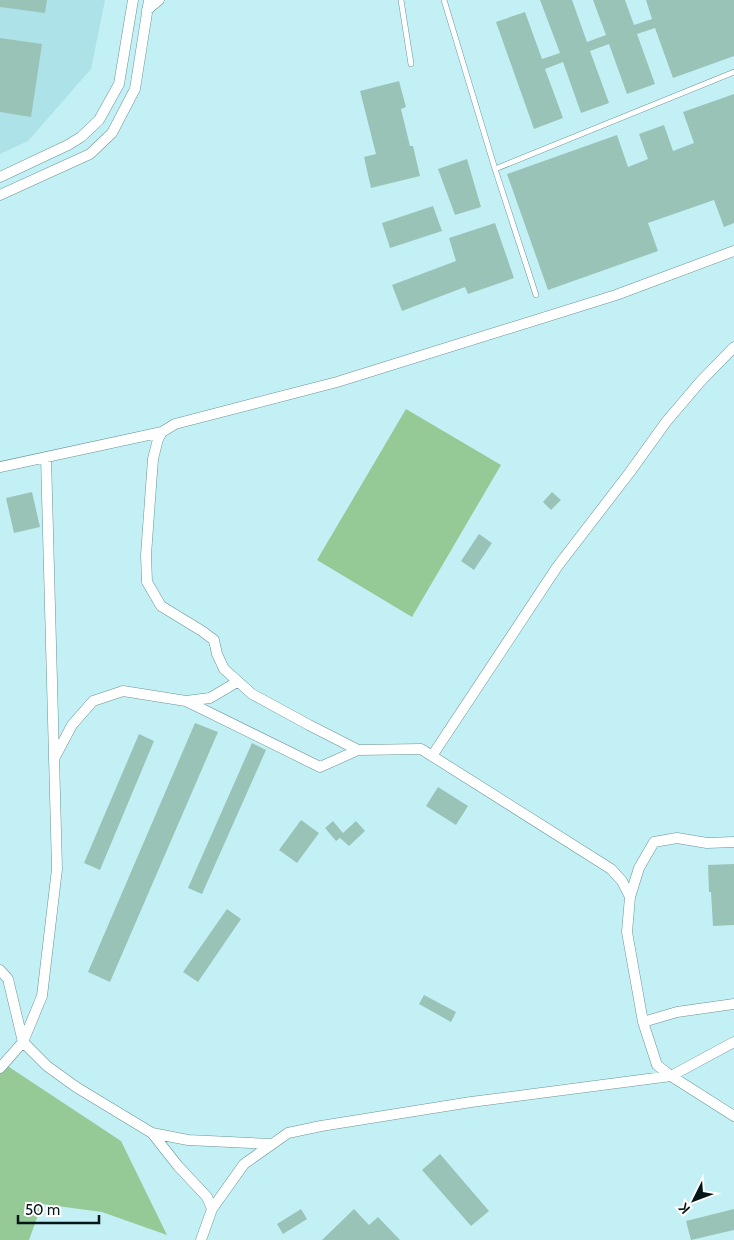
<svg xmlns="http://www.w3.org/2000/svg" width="734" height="1240" viewBox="0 0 734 1240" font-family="Cabin,sans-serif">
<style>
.built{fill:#ace2e8}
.green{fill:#95ca96}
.building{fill:#9ac3b7}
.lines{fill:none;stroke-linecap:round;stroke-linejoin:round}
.lane-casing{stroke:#699498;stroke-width:6}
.street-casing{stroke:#699498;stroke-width:11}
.lane{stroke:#fff;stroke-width:5}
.street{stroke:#fff;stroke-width:10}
</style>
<rect width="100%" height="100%" fill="#c3f0f5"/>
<path class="built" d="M0 0H105L91 69 28 141 0 154Z"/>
<path class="green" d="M406 409 501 465 412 617 317 560Z
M0 1061 121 1141 167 1235 102 1212 42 1204 29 1240H0Z"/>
<path class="building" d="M0 0H47L45 13 0 7Z
M540 0H572L587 42 606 35 593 0H625L634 25 652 19 646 0H734V56L673 78 655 28 637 34 655 84 627 94 609 44 590 51 609 103 581 113 563 62 545 69 563 118 534 129 496 22 525 12 542 59 560 53Z
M0 38 42 44 31 117 0 112Z
M399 81 406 107 401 109 410 146H413L420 176 371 188 364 157 376 154 360 91Z
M734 94V223L724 227 714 200 648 223 658 251 548 290 507 174 617 135 628 167 648 159 639 134 664 125 673 151 694 143 683 112Z
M467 159 481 207 455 215 438 169Z
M433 206 442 231 390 248 382 223Z
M495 223 514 278 468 294 465 287 402 311 392 285 456 261 449 238Z
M32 492 40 527 14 533 6 498Z
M552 492 561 500 551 510 543 502Z
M479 534 492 543 474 570 461 561Z
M195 723 218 732 110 982 88 972Z
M139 734 154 741 100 870 84 863Z
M252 743 266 750 202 894 188 888Z
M438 787 468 806 456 825 426 806Z
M301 820 319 833 297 863 279 850Z
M333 821 343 833 356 821 365 831 349 846 340 838 336 841 325 828Z
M734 864V925L713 926 711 892H709L708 865Z
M227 909 241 919 198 982 183 972Z
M424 995 456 1012 451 1022 419 1004Z
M440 1154 489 1211 471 1226 422 1170Z
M301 1209 307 1219 283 1234 277 1224Z
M354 1209 369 1225 378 1217 400 1240H322Z
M734 1209V1230L691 1240 686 1221Z"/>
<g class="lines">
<defs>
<path id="lane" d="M401 0 411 64
M444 0 495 169 536 295
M495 169 734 72"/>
<path id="street" d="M147 10 159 0
M0 177 68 145 81 137 99 120 119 84 133 0
M0 195 90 154 112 133 135 89 149 0
M0 467 162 432
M186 701 210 698 237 682
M432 756 557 567 630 472 666 422 700 382 734 347
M54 759 72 725 93 701 123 691 186 701 320 767 358 750
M734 842 707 843 677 838 654 842 639 868 630 897 627 932 643 1022 657 1065 671 1076 734 1116
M630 897 622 881 611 869 421 749 358 750 309 725 252 694 224 669 217 654 214 640 202 631 161 606 147 582 146 555 153 459 158 439 162 432 175 424 337 382 616 295 734 251
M0 970 8 979 23 1042 47 1066 76 1087 152 1133 188 1140 272 1144
M643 1022 677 1012 734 1004
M0 1068 23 1042 42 996 57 869 46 457
M152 1133 178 1166 207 1197 212 1209
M201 1240 212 1209 244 1164 288 1133 321 1126 471 1102 671 1076 734 1042"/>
</defs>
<use href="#lane" class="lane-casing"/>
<use href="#street" class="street-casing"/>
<use href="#lane" class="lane"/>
<use href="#street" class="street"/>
</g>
<g transform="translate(694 1200) rotate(228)" stroke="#ffffff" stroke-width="4" paint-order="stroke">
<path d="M0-4L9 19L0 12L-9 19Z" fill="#051618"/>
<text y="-8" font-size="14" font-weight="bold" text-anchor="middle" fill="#051618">K</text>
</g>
<path d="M18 1215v8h81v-8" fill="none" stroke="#051618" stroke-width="2.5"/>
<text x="25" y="1215" font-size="15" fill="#051618" stroke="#ffffff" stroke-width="4" paint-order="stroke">50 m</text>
</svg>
